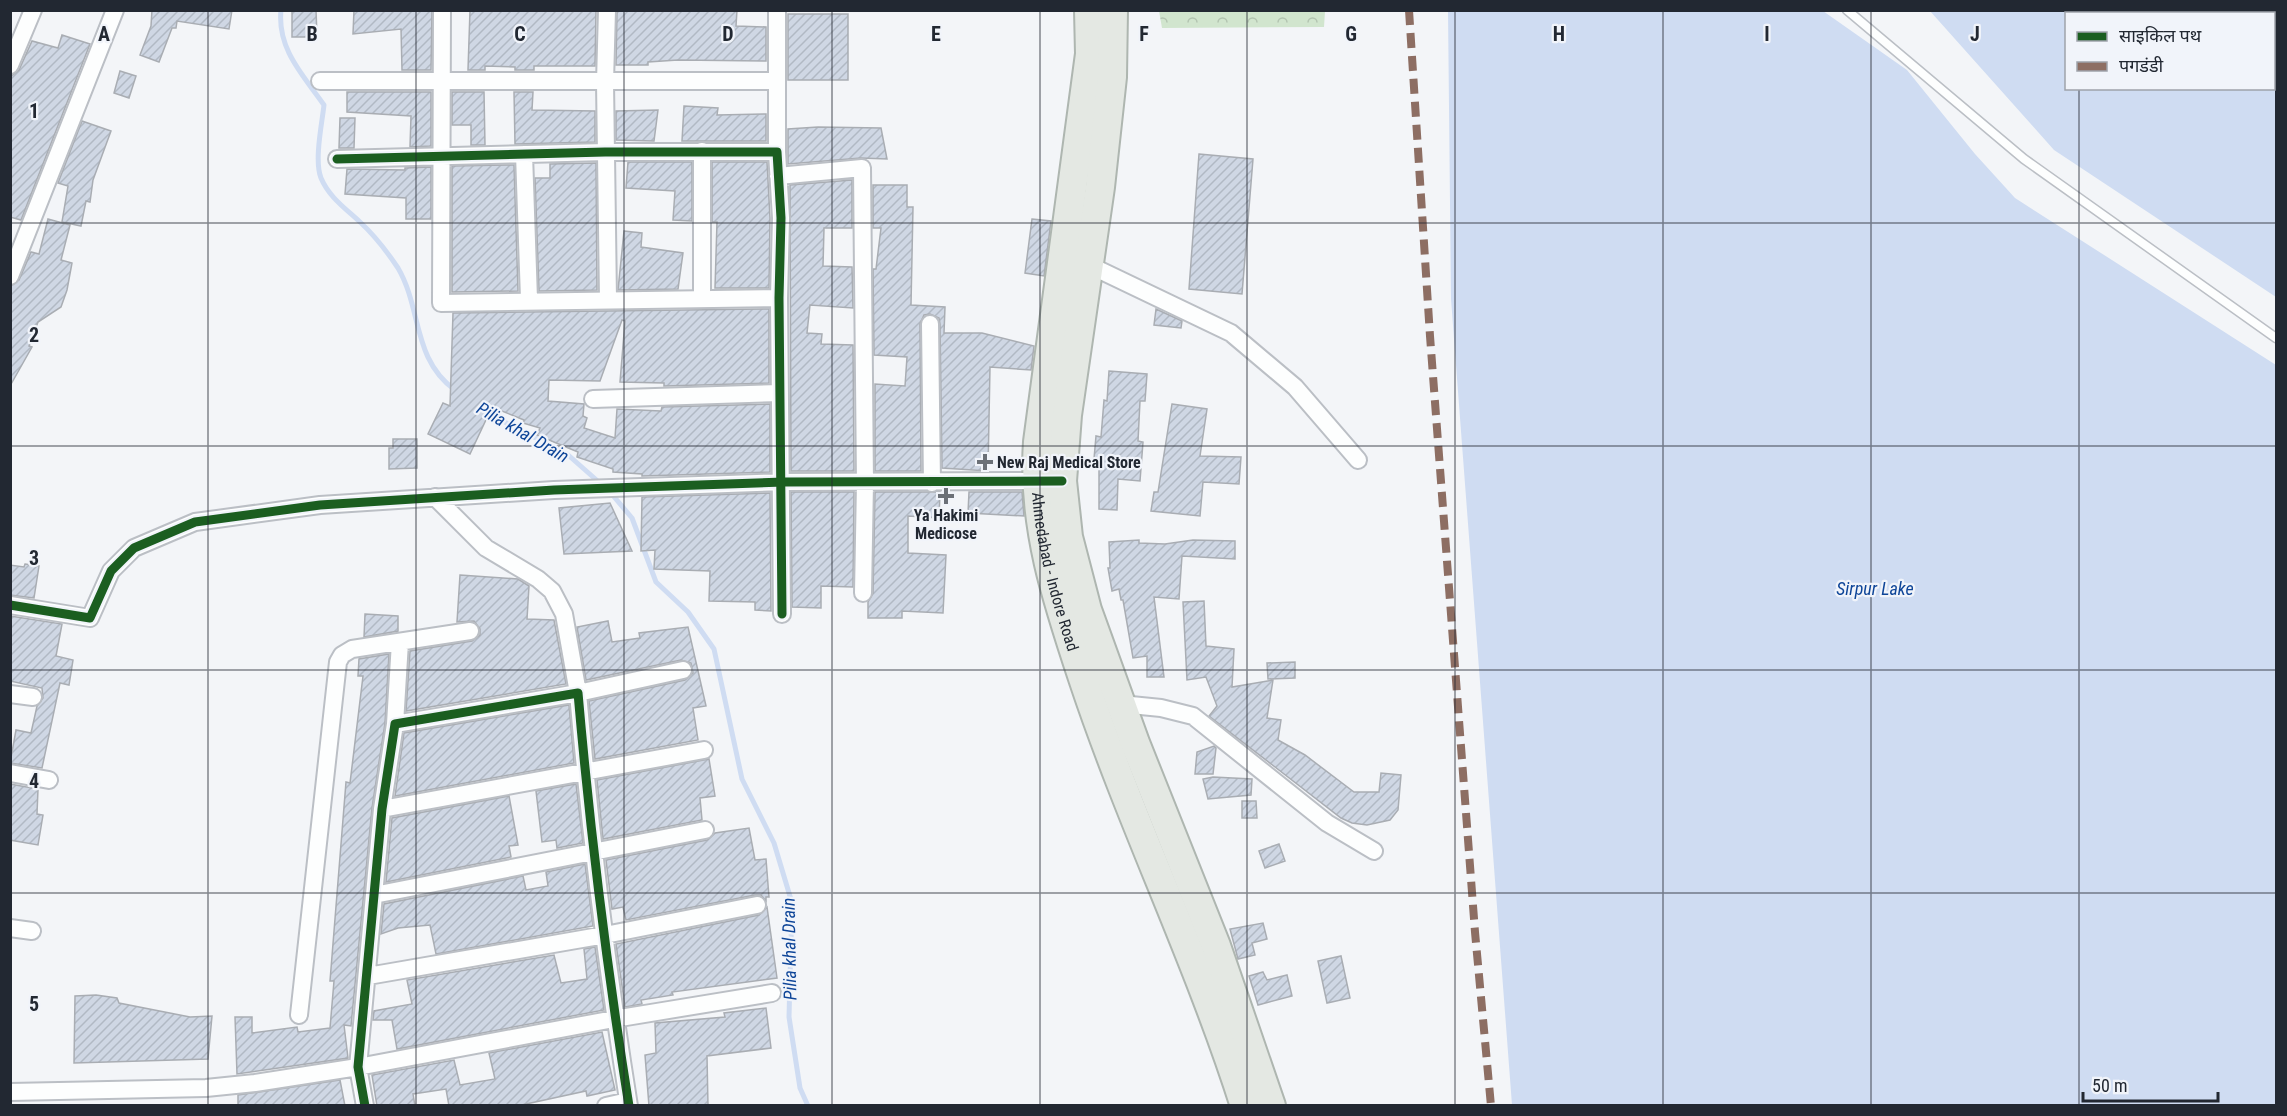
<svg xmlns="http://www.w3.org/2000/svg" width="2287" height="1116" viewBox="0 0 2287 1116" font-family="'Roboto Condensed','Noto Sans Devanagari',sans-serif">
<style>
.park{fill:url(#park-crowns)}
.water{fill:#cfdcf2;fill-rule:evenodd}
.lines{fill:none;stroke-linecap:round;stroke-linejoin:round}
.stream{stroke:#cfdcf2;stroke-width:5}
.building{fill:url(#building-hatch);stroke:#a9adb3;stroke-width:1.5}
.service-casing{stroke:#bbbfc5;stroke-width:11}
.minor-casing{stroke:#bbbfc5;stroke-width:20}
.trunk-casing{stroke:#aeb6b0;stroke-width:32}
.service{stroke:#fdfefe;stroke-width:8}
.minor{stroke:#fdfefe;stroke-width:16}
.trunk{stroke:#e4e8e3;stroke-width:28}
.quiet{stroke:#8d6e63;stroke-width:8;stroke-dasharray:15 8;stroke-linecap:butt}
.cycleway-casing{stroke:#f1f4fa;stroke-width:13}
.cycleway{stroke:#1b5e20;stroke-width:9}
.grid{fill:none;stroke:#222832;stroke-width:1.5;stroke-opacity:0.55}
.poi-dot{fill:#6b7077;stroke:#f1f4fa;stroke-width:2}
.labels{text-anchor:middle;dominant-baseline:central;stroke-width:4.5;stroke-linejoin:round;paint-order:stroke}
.poi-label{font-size:16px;font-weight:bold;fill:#222832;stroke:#f1f4fa;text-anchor:start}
.street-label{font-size:16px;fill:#222832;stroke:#f1f4fa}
.water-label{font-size:18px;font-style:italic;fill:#0e4598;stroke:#f1f4fa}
.grid-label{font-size:20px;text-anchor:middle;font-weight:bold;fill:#222832;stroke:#f1f4fa;stroke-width:4.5;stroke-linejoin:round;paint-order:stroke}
</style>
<defs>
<pattern id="park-crowns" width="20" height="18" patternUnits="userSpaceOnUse" patternTransform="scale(1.5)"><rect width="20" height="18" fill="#d1e5ce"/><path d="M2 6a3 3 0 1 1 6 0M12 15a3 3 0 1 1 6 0" fill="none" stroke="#b3c4b1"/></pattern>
<pattern id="building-hatch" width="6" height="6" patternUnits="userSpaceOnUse" patternTransform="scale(1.5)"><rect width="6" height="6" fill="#cfd7e4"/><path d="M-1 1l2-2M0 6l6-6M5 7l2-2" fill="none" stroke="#b1b9c4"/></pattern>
</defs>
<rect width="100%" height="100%" fill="#f3f5f8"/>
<path class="park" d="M1159 11V10L1325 11 1324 27 1162 28Z"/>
<path class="water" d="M1448 11H1823L1907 70 1975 154 2015 198 2276 365V1105H1512L1451 299Z
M1930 11H2276V297L2054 150ZM2066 14H2274V88H2066Z"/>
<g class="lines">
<path class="stream" d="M281 10C277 49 303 75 324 105 322 123 314 161 321 178 329 197 345 208 360 222 373 234 388 253 398 268 422 309 412 359 455 390
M485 412 567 454 601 484
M610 492 632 518 656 582 688 612 714 649 742 779 774 843 792 903 789 1017 800 1088 808 1106"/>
</g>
<path class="building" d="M152 10H232L229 29 177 21 176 28H172L159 62 140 55 151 26Z
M292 10H316L317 37H292Z
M354 10H432L431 70H402L401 29 353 34Z
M470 10H596L595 66H534V70H515V67L485 66V70H468Z
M617 10H737L736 26 766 27V61L678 60 648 62V65H616Z
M788 14H848V80H788Z
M62 35 90 44 21 220 10 217V77L19 70 32 41 58 48Z
M120 71 136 76 129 98 114 93Z
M347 92H431V146L410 147 411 116 347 112Z
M452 92H484L485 145H471V125H452Z
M514 92H533L532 110 595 111V142L515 144Z
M684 106 718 108 717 115 766 114V141H682Z
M658 110 654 141 616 140V111Z
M340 118H355L354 148H339Z
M82 121 111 131 93 180 90 202 86 201 81 226 62 222 68 186 58 183Z
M818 127 881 128 887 159 861 158 788 164V129Z
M1199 154 1253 159 1242 294 1189 289Z
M628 162H692V221L673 220 675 191 626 188Z
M712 162H767L770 218 769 288H715L717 222H712Z
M596 163 597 290 539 291 535 178H550V164Z
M507 165H514L518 291 452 292V166Z
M431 167V219H406V198L345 194 347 169 405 170V168Z
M852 180V228H824L823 266 852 267 853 308 810 305 807 333 822 334 821 344 853 345 854 471H791L790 185Z
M873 185H907V207H913L911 305 945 307 944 333H982L1034 346 1031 370 990 367 988 471 942 468 940 324 939 318 930 314 924 315 920 324 921 471H875V384L905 386 907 357 874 355 873 269H876L881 228H873Z
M48 219 70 225 61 260 72 263 67 290 61 307 38 322 29 346 32 347 10 386V286L19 280 31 252 39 254Z
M1032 219 1051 221 1044 276 1025 273Z
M624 231 642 233 641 247 683 253 678 289 618 290Z
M769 309V383L664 386V383L620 382 625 321 622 320 600 381 549 380 548 401 584 404 583 416 587 418 584 428 615 438 617 409 661 411 662 407 770 404V472L642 476V474L613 472V469L577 457 578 452 537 435 540 428 523 423 524 420 492 407 470 454 428 434 443 403 450 406 453 313Z
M1156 309 1182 321 1181 328 1154 325Z
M1109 371 1147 374 1145 401H1140L1138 441 1143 442 1140 481 1118 479 1117 510 1099 509V459H1094L1096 436 1101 437 1104 400 1107 401Z
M1172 404 1207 409 1200 456 1241 457 1239 484 1203 482 1200 516 1151 511 1154 492H1158Z
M393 439H417V468L389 469V448H393Z
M791 492H854L853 587 821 586V608L792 607Z
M875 492H940L939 518 908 516V553L946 555 943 613 902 611V618H868V602L873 593Z
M969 492H1022L1024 516 968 513Z
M770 493 771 611 755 610V602L709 601 710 571 654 569 655 550 641 551 642 497Z
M610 503 632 551 564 554 559 508Z
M1139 540V543L1165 544 1193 540 1235 541V559L1182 556 1179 599 1154 597 1164 677H1147V656L1133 658 1123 600H1121L1119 589 1112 591 1108 568H1110L1109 542Z
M25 564 39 566 34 598 10 595V565L24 567Z
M460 575 518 579 529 586 527 619 554 620 566 684 406 711 410 651 472 641 480 635V629L474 621 457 622Z
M1204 601 1206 646 1234 649 1232 687 1273 680 1267 718 1281 720 1278 740 1305 755 1354 792H1379L1381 773 1401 775 1398 810 1390 820 1367 825 1352 823 1341 818 1209 716 1217 706 1206 677 1187 680 1183 602Z
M365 614 398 616V631L364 637Z
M10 616 62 624 56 656 73 660 69 685 60 683 42 768 10 763 16 730 31 733 37 706 43 698 42 688 10 681Z
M608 621 612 642 640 638 639 633 688 627 706 706 693 708 698 740 595 759 589 701 685 680 693 673 691 663 681 660 586 680 577 627Z
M389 654 385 723 372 808 351 1026 344 1025 348 1058 237 1074 235 1017H252V1033L297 1027 298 1032 330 1028 334 981H330L346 782 350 783 363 676H358L359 659Z
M1295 662V678L1268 679 1267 663Z
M569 705 574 763 395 796 404 733Z
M1214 746 1216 748 1213 774H1195L1197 752Z
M709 759 715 796 700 798 702 820 603 839 597 780Z
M1213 777 1252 779 1251 795 1208 799 1203 779Z
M10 784 38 789 37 814 43 815 38 845 10 840Z
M576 784 583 843 557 848 556 840 542 842 536 791Z
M509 796 518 845 509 846 511 857 386 882 392 818Z
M1242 801H1256L1257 818H1242Z
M749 828 755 860 766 859 769 897H766V901L761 895H755L626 920 623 907 612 909 606 860 707 840 715 833Z
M1279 844 1285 861 1265 868 1259 851Z
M585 864 593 926 436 954 430 925 398 928 381 934 384 904 523 876 526 890 548 886 546 872Z
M767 907 777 978 672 992 673 995 641 1000 642 1004 625 1007 616 944 759 915Z
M1263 923 1267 939 1252 943 1255 955 1238 959 1230 929Z
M595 947 604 1010 397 1049 392 1020H373L374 1011 412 1004 407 980 554 955 561 983 587 979 584 949Z
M1341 956 1350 998 1327 1003 1318 961Z
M1263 972 1267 980 1287 975 1292 996 1258 1005 1249 976Z
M96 995 117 998 119 1003 190 1017 212 1016 208 1059 74 1063 75 996Z
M766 1008 771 1048 707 1056 708 1106H649L645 1055 656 1053 655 1023 725 1017 724 1013Z
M602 1032 615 1090 587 1096 586 1091 517 1106H449L446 1089 413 1094 415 1106H377L372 1075 454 1060 460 1085 495 1079 489 1053Z
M340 1080 345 1106H238V1095Z"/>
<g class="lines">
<defs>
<path id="service" d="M1847 10 2024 159 2276 338"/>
<path id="minor" d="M442 10 441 303 779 298
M607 10 605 82 608 299
M10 65 33 10
M320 81H777
M777 152V10
M524 154 529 299
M337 159 605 152H777L781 218 779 298 782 614
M778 176 862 168 865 483 863 593
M1089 265 1231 333 1295 387 1358 460
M10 276 115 10
M702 298V151
M930 324 932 483
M593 399 780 393
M435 497 486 548 538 579 552 591 564 614 578 693 683 670
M10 605 90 618 111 571 134 548 195 522 320 505 554 490 783 482 1046 481
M10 694 33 697
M1121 704 1161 708 1193 716 1327 823 1374 851
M395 724 400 642
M10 773 49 780
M382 809 704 750
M374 895 705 830
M10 928 32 931
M368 976 605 935 757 905
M299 1015 338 662 342 655 352 649 470 631
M10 1092 206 1088 255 1083 358 1067 614 1019 772 993
M365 1106 358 1067 382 809 395 724 578 693C590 831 607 969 629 1106
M606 1106 628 1101"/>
<g id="trunk">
<path id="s1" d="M1089 10 1090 54 1038 442C1032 526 1058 603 1084 681 1132 825 1199 961 1245 1106"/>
<path d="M1113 10 1112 77 1100 187 1067 415 1062 481 1068 537 1087 610 1135 743 1216 946 1271 1106"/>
</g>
</defs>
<use href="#service" class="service-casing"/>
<use href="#minor" class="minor-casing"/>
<use href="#trunk" class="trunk-casing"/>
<use href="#service" class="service"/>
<use href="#minor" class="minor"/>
<use href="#trunk" class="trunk"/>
<path class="quiet" d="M1409 10 1430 336 1475 932 1491 1106"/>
<defs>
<path id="cycleway" d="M337 159 605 152H777L781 218 779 298 782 614
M10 605 90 618 111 571 134 548 195 522 320 505 554 490 783 482 1062 481
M365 1106 358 1067 382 809 395 724 578 693C590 831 607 969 629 1106"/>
</defs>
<use href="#cycleway" class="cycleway-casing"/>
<use href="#cycleway" class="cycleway"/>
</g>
<path class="grid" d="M208 10V1106M416 10V1106M624 10V1106M832 10V1106M1040 10V1106M1247 10V1106M1455 10V1106M1663 10V1106M1871 10V1106M2079 10V14M2079 88V1106M10 223H2276M10 446H2276M10 670H2276M10 893H2276"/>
<g class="poi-dot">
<path d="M982 453h6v6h6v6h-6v6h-6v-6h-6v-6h6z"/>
<path d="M943 487h6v6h6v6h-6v6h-6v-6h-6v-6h6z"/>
</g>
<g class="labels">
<g class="poi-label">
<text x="997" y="462">New Raj Medical Store</text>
<text x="946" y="515" text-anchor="middle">Ya Hakimi<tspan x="946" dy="18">Medicose</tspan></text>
</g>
<g class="street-label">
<text stroke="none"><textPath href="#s1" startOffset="567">Ahmedabad - Indore Road</textPath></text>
</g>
<g class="water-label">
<text transform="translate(523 432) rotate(30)">Pilia khal Drain</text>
<text x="1875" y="588">Sirpur Lake</text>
<text transform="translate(789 949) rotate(-91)">Pilia khal Drain</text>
</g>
</g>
<g class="grid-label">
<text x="104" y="41">A</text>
<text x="312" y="41">B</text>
<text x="520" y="41">C</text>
<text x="728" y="41">D</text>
<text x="936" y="41">E</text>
<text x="1144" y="41">F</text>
<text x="1351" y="41">G</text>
<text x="1559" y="41">H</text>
<text x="1767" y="41">I</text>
<text x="1975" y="41">J</text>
<text x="34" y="118">1</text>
<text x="34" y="342">2</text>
<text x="34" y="565">3</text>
<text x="34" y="788">4</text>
<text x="34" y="1011">5</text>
</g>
<rect width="2287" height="1116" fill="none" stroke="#222832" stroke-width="24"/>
<rect x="2065" y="12" width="210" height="78" fill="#f1f4fa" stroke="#9ea2aa" stroke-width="1.5"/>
<rect x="2077" y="32" width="30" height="9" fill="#1b5e20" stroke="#9ea2aa" stroke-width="1.5"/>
<text x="2119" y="42" font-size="18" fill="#222832">साइकिल पथ</text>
<rect x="2077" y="62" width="30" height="9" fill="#8d6e63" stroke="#9ea2aa" stroke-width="1.5"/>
<text x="2119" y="72" font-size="18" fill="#222832">पगडंडी</text>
<path d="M2083 1092v9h135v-9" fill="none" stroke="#222832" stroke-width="3"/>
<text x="2092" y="1092" font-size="18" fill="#222832" stroke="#f1f4fa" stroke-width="4.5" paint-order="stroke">50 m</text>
</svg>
